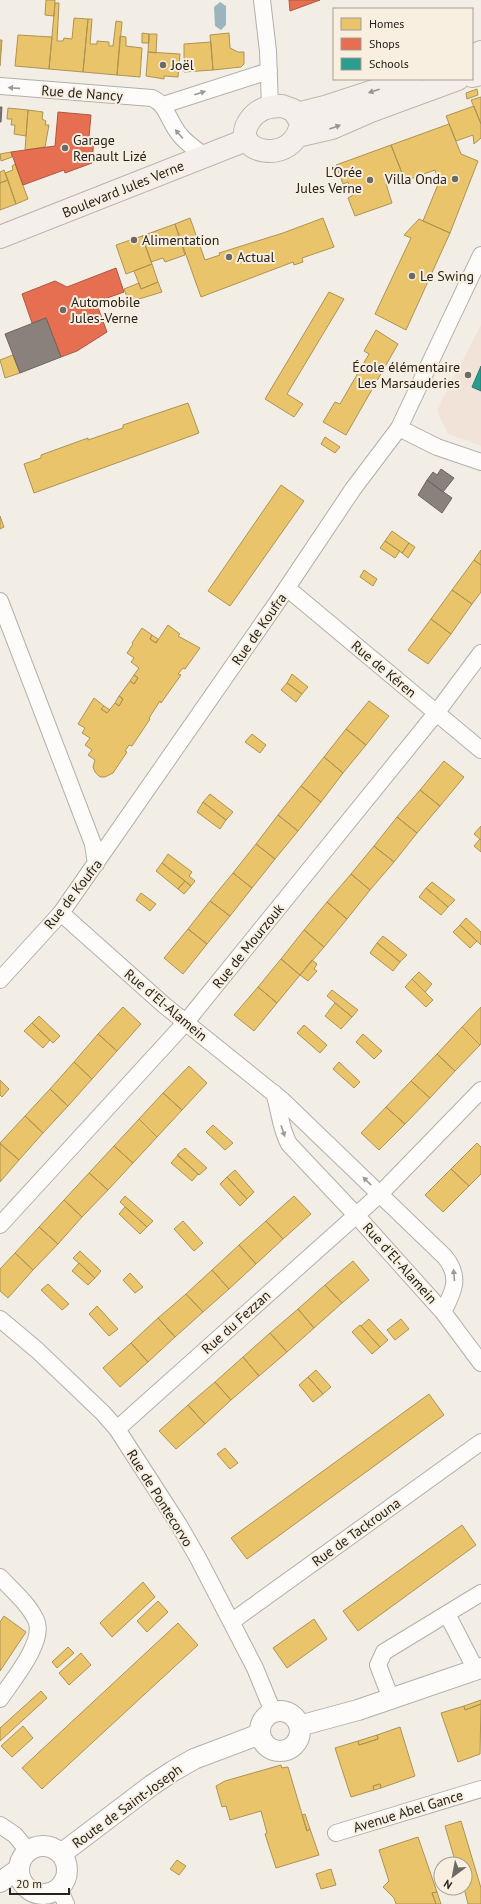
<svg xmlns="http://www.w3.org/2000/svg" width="481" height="1904" viewBox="0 0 481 1904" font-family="'PT Sans',sans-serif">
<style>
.education{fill:#f1e3d8}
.water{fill:#9bb4be}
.homes{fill:#e9c46a;stroke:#ae9353}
.shops{fill:#e76f51;stroke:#ad5841}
.schools{fill:#2a9d8f;stroke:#29786d}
.industry{fill:#8a817c;stroke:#6c6460}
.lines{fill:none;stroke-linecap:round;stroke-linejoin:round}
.minor-casing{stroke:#b2afa9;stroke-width:18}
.tertiary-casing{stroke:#b2afa9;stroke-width:22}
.primary-casing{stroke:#c0b5ae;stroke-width:24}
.minor{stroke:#fdfcfb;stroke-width:16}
.tertiary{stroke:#fdfcfb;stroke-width:20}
.primary{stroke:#f5efec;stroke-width:22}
.oneway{fill:#9c9a97}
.oneway2{fill:#98938f}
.poi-dot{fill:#6d6963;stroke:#f8efe0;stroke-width:1.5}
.labels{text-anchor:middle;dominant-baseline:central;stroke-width:4;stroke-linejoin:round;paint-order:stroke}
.poi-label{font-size:14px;fill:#26221d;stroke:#f8efe0;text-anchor:start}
.street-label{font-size:14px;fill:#26221d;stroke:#f8efe0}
</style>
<rect width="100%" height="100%" fill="#f2eee6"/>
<path class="education" d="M481 325V446L448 434 437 410Z"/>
<path class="water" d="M220 2 226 6V25L221 30 215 26 214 7Z"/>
<path class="homes" d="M46 0H55L54 16 45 15Z
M55 3H59L57 41H63L64 38 72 39 74 18 88 19 83 72 49 69Z
M88 19H92L90 44H97V41L109 42V46H113L116 21 122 22 117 75 83 72Z
M142 33 149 34V43H142Z
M229 33 230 48 238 52H244V64L241 67 213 70 210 35Z
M149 34H157L156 53 148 52Z
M18 35 52 37 49 69 15 66Z
M120 36 126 37V46L142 48 140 77 117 75Z
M0 40H2L0 66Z
M211 42 213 70 184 72V44Z
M148 52 180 54 178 77 164 76V79L146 76Z
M477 89 478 95 467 99 466 93Z
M481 97V124L471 100Z
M474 106 481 124V138L474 144 473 135 456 141 446 116Z
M8 108 28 110 26 136 14 134 15 125H11L12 119H7Z
M28 110 43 112 42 119 46 121 45 125H49L45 147 25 150Z
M449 124 461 154 478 161 450 233 423 221 439 182 435 170 405 181 391 145Z
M391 145 404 178 386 184 392 203 355 216 348 198 353 195 348 182 343 184 336 165Z
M11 152 12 157 1 161 0 154Z
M15 164 28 199 16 204 5 173 13 170 12 166Z
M4 170 8 180 0 183V172Z
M8 180 16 204 0 210V183Z
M190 218 205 260 220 255 219 253 283 233 323 218 334 247 302 258 303 262 294 265 293 262 201 297 175 224Z
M419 219 450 233 406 330 375 314 411 238 404 235Z
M175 224 185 255 165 262 163 258 151 262 142 236Z
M142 236 152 264 126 274 116 245Z
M152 264 158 282 141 289 134 271Z
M158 282 162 292 129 302 124 289 139 283 141 289Z
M329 292 344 299 287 394 303 404 294 417 265 399Z
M376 330 398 344 346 435 323 422 335 402 340 404 369 354 364 351Z
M13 355 20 373 5 378 0 360Z
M188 403 199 433 34 493 24 464 41 458V455L88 438V440L123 428V425Z
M325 437 340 447 335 453 321 444Z
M281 485 304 501 230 606 208 591Z
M0 516 4 527 0 529Z
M392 531 409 543 402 553 385 541Z
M385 541 400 551 395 558 380 548Z
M409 543 415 547 408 558 402 553Z
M481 550V565L474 560Z
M474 560 481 565V592L472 604 452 590Z
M364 570 377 579 373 586 360 577Z
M452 590 472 604 451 634 431 619Z
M431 619 451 634 428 664 408 650Z
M168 625 180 634 178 636 200 648 185 669 183 668 178 674 181 675 161 703 160 701 149 718 150 719 132 746 129 745 125 751 127 752 113 773 105 777H100L95 772 93 767 95 760 88 755 92 750 85 745 90 738 82 733 85 728 78 724 94 698 104 706 101 709 107 713 115 703 119 706 123 699 119 696 130 681 134 684 138 678 134 675 139 668 131 662 134 658 127 653 133 644 132 643 142 628 152 635 150 639 156 643Z
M152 635 158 639 156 643 150 639Z
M292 674 308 687 302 694 287 683Z
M134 675 138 678 134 684 130 681Z
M287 683 302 694 296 702 281 690Z
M119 696 123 699 119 706 115 703Z
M369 701 389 716 366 745 346 729Z
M104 706 110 710 107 713 101 709Z
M346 729 366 745 343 773 324 757Z
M252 734 266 745 260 753 245 742Z
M324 757 343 773 321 802 301 786Z
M444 761 464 777 440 806 420 790Z
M301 786 321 802 298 831 278 815Z
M420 790 440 806 417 833 397 817Z
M210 794 233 812 226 820 203 802Z
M203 802 226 820 220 829 197 812Z
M278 815 298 831 275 859 256 844Z
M397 817 417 833 394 862 374 846Z
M481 826V840L474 834Z
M480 839 481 840V852L474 846Z
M256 844 275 859 252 888 233 873Z
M374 846 394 862 370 890 351 874Z
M168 854 192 872 189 876 195 881 191 886 162 863Z
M162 863 185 881 178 889 156 871Z
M233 873 252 888 230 916 210 901Z
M351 874 370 890 347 919 327 902Z
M185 881 191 886 184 894 178 889Z
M432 882 455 900 448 907 426 888Z
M426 888 448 907 441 915 419 897Z
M141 893 156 904 150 911 136 900Z
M210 901 230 916 207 944 188 929Z
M327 902 347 919 324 947 304 930Z
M466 918 481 932V945L460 925Z
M460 925 477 941 470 948 453 932Z
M188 929 207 944 183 974 164 958Z
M304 930 324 947 300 975 281 959Z
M383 936 407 955 400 962 377 943Z
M377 943 400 962 393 971 370 953Z
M281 959 300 975 277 1003 258 987Z
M312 960 317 964 314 969 317 971 308 981 300 975Z
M419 972 432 984 425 992 412 979Z
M412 979 433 1000 426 1007 405 987Z
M258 987 277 1003 254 1031 234 1015Z
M332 990 358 1010 352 1017 327 996Z
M335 1003 352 1017 341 1029 325 1016Z
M123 1007 141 1024 117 1051 98 1034Z
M481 1007V1043L480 1045 462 1027Z
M39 1016 60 1036 53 1043 32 1023Z
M32 1023 50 1040 43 1048 24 1031Z
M304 1025 327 1045 320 1053 297 1033Z
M462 1027 480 1045 455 1071 437 1054Z
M98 1034 117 1051 92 1079 74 1062Z
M363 1034 382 1051 374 1059 356 1042Z
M437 1054 455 1071 430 1098 411 1081Z
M74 1062 92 1079 68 1106 50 1089Z
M339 1062 360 1082 354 1088 333 1069Z
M189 1066 207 1083 182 1110 163 1093Z
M0 1080 9 1089 2 1097 0 1095Z
M411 1081 430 1098 405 1124 386 1107Z
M50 1089 68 1106 43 1133 25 1116Z
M163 1093 182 1110 157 1137 139 1119Z
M386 1107 405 1124 379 1150 361 1133Z
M25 1116 43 1133 19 1160 0 1143Z
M139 1119 157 1137 133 1163 114 1146Z
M213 1125 233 1143 225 1150 206 1132Z
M477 1143 481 1147V1174L469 1186 451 1169Z
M0 1144 19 1160 0 1182Z
M114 1146 133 1163 108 1190 89 1173Z
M185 1148 207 1168 199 1175 177 1155Z
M178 1155 198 1174 192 1181 171 1163Z
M451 1169 469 1186 443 1212 425 1195Z
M235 1170 254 1192 247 1199 227 1177Z
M89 1173 108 1190 82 1217 64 1200Z
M227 1177 247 1199 240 1206 220 1184Z
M125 1196 153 1221 147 1227 120 1202Z
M294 1196 311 1214 283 1239 266 1221Z
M64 1200 82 1217 58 1244 39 1227Z
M125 1207 147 1227 140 1234 119 1214Z
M183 1221 203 1243 194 1251 174 1229Z
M266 1221 283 1239 256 1264 239 1245Z
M39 1227 58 1244 33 1270 15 1253Z
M239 1245 256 1264 229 1289 212 1270Z
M80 1251 101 1271 95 1278 73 1258Z
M15 1253 33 1270 8 1298 0 1291V1269Z
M353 1261 369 1280 342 1303 325 1285Z
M79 1263 95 1278 88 1285 72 1271Z
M212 1270 229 1289 203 1312 186 1294Z
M130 1273 143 1287 135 1293 123 1280Z
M48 1284 69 1304 62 1310 41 1290Z
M325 1285 342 1303 314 1328 298 1309Z
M186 1294 203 1312 175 1337 158 1318Z
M97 1306 118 1329 109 1336 89 1314Z
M298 1309 314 1328 287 1352 270 1333Z
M158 1318 175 1337 148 1362 131 1343Z
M369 1319 388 1340 380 1347 361 1326Z
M401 1319 409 1329 395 1340 387 1330Z
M360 1325 380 1347 372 1354 352 1332Z
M270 1333 287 1352 259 1376 243 1357Z
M131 1343 148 1362 120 1387 103 1368Z
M243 1357 259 1376 231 1400 215 1382Z
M316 1370 331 1387 323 1394 308 1377Z
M308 1377 323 1394 313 1402 299 1385Z
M215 1382 231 1400 205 1424 188 1405Z
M429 1394 444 1415 247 1559 231 1538Z
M188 1405 205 1424 176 1449 159 1431Z
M225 1448 238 1463 230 1469 217 1454Z
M462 1525 476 1545 358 1631 343 1611Z
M143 1582 155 1597 112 1637 100 1623Z
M158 1601 168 1612 147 1632 137 1621Z
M4 1616 26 1632 0 1671V1622Z
M314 1619 327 1639 287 1668 273 1648Z
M178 1623 198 1645 42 1789 22 1768Z
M68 1647 74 1653 57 1668 52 1662Z
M81 1653 91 1665 69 1685 59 1673Z
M41 1691 47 1698 0 1741V1728Z
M481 1700V1704L465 1710 464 1706Z
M481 1704 480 1754 458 1762 441 1713 464 1706 465 1710Z
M23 1726 33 1738 12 1757 1 1746Z
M400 1727 415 1776 381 1788 380 1784 373 1786 374 1790 351 1797 335 1748 358 1741 359 1745 378 1739 377 1735Z
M377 1735 378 1739 359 1745 358 1741Z
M281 1765 282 1768 288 1767 307 1831 310 1829 319 1855 276 1868 265 1834 267 1833 261 1811 230 1820 226 1806 222 1807 216 1786 225 1781Z
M380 1784 381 1788 374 1790 373 1786Z
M305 1814 310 1829 307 1831 302 1815Z
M461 1821 481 1888V1904H468L464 1888H465V1864H456L445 1826Z
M418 1837 437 1892 432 1893 436 1904H396L394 1898 383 1887 389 1881 379 1850Z
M177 1860 186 1866 179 1875 170 1869Z
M331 1869 336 1885 321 1889 316 1874Z
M437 1892 441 1904H436L432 1893Z"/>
<path class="shops" d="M289 0H320L290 11Z
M58 112 91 115 89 137 94 138 92 163 65 173 64 170 23 185 11 152 55 146Z
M116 268 124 292 96 302 107 332 77 351 61 357 46 318 32 323 22 294 55 281 67 287Z"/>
<path class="schools" d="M481 366V391L472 387Z"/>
<path class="industry" d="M0 107H2L1 122H0Z
M46 318 61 357 20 373 5 334Z
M441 469 454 478 443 492 427 480 433 472 437 475Z
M427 480 452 498 442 513 418 495Z"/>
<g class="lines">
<defs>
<path id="minor" d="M262 0 268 51 270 107
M0 86 152 98C167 104 169 123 180 135 186 143 196 149 204 156
M163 105 269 71
M399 428 437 447 481 462
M287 588 481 750
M0 601 93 844 96 864
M61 913 164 1005 282 1100 445 1257C461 1277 454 1291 443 1312
M0 980 61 913 276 604 353 489 399 428 481 255
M274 1093C280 1111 280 1128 289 1144L356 1215 443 1312 481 1363
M0 1225 186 1022 437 712 481 653
M0 1319 37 1350 103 1413 117 1429 179 1525 198 1558 255 1668 273 1712
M117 1429 380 1194 481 1090
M0 1577C12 1590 28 1603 36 1620 46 1641 12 1681 0 1699
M447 1614 476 1670
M231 1622 481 1442
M391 1699 378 1665 384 1652 481 1593
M0 1825 15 1835 28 1851
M336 1833 481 1789
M59 1888 66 1904"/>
<path id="tertiary" d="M260 1731a20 20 0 1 1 40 0a20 20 0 1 1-40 0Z
M299 1726 358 1710 481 1668
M19 1870a24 24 0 1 1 48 0a24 24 0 1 1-48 0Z
M61 1854 152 1785 173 1771 194 1759 260 1734
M0 1882 19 1869"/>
<path id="primary" d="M472 56 481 52
M472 76 481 74
M282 106 293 110 301 122C296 168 226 153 250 120 258 109 268 106 282 106Z
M297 114 325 107 411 79
M297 136 332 128 371 111 458 79
M0 237 246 140"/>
</defs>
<use href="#minor" class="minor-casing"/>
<use href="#tertiary" class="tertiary-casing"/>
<use href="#primary" class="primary-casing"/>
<use href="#minor" class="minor"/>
<use href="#tertiary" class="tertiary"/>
<use href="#primary" class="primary"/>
</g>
<defs><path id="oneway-solid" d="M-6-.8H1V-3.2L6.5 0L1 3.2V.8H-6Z"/></defs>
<g class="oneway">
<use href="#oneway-solid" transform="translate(14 88) rotate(-176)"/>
<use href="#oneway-solid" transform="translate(200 93) rotate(-18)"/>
<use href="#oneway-solid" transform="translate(179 134) rotate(-130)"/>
<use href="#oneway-solid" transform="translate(283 1131) rotate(71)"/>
<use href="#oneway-solid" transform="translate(367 1181) rotate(-136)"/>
<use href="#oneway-solid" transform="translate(454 1275) rotate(-95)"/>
</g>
<g class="oneway2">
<use href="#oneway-solid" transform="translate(374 91) rotate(162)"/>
<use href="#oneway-solid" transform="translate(335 127) rotate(-20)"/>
</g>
<g class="poi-dot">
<circle cx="163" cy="65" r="4"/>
<circle cx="65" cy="148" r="4"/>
<circle cx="455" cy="179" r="4"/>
<circle cx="370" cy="180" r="4"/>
<circle cx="134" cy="240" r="4"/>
<circle cx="229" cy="257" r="4"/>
<circle cx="412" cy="276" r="4"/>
<circle cx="63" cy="310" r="4"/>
<circle cx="468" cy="375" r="4"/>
</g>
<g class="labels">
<g class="poi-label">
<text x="171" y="65">Joël</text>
<text x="73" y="140">Garage<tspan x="73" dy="16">Renault Lizé</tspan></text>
<text x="362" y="172" text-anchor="end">L'Orée<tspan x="362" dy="16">Jules Verne</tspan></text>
<text x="447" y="179" text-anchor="end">Villa Onda</text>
<text x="142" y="240">Alimentation</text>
<text x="237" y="257">Actual</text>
<text x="420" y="276">Le Swing</text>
<text x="71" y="302">Automobile<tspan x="71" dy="16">Jules-Verne</tspan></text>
<text x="460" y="367" text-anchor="end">École élémentaire<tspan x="460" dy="16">Les Marsauderies</tspan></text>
</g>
<g class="street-label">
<text transform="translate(82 93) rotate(4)">Rue de Nancy</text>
<text transform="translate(123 189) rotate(-22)">Boulevard Jules Verne</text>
<text transform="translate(259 629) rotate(-55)">Rue de Koufra</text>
<text transform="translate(384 669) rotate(40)">Rue de Kéren</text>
<text transform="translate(73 894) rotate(-52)">Rue de Koufra</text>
<text transform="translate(248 946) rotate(-51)">Rue de Mourzouk</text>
<text transform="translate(166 1005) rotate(40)">Rue d'El-Alamein</text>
<text transform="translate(400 1263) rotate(48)">Rue d'El-Alamein</text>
<text transform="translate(236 1322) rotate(-42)">Rue du Fezzan</text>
<text transform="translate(160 1498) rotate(58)">Rue de Pontecorvo</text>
<text transform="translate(356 1532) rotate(-36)">Rue de Tackrouna</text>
<text transform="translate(127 1806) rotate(-36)">Route de Saint-Joseph</text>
<text transform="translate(408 1811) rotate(-17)">Avenue Abel Gance</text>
</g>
</g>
<rect x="333" y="8" width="140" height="72" fill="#f8efe0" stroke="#a49d92"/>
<rect x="341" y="18" width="20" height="12" fill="#e9c46a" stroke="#a49d92"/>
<text x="369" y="28" font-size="12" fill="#26221d">Homes</text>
<rect x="341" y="38" width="20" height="12" fill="#e76f51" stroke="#a49d92"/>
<text x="369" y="48" font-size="12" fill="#26221d">Shops</text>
<rect x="341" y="58" width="20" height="12" fill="#2a9d8f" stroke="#a49d92"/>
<text x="369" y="68" font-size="12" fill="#26221d">Schools</text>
<g transform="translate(453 1876) rotate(212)"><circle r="19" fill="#f8efe0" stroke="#a49d92"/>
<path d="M0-3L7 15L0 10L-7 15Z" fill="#6d6963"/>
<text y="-6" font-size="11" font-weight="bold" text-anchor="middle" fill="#26221d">N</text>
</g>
<path d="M10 1888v6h59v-6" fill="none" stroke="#26221d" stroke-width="2"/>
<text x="16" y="1888" font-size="12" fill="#26221d" stroke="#f8efe0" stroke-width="3" paint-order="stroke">20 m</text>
</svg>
